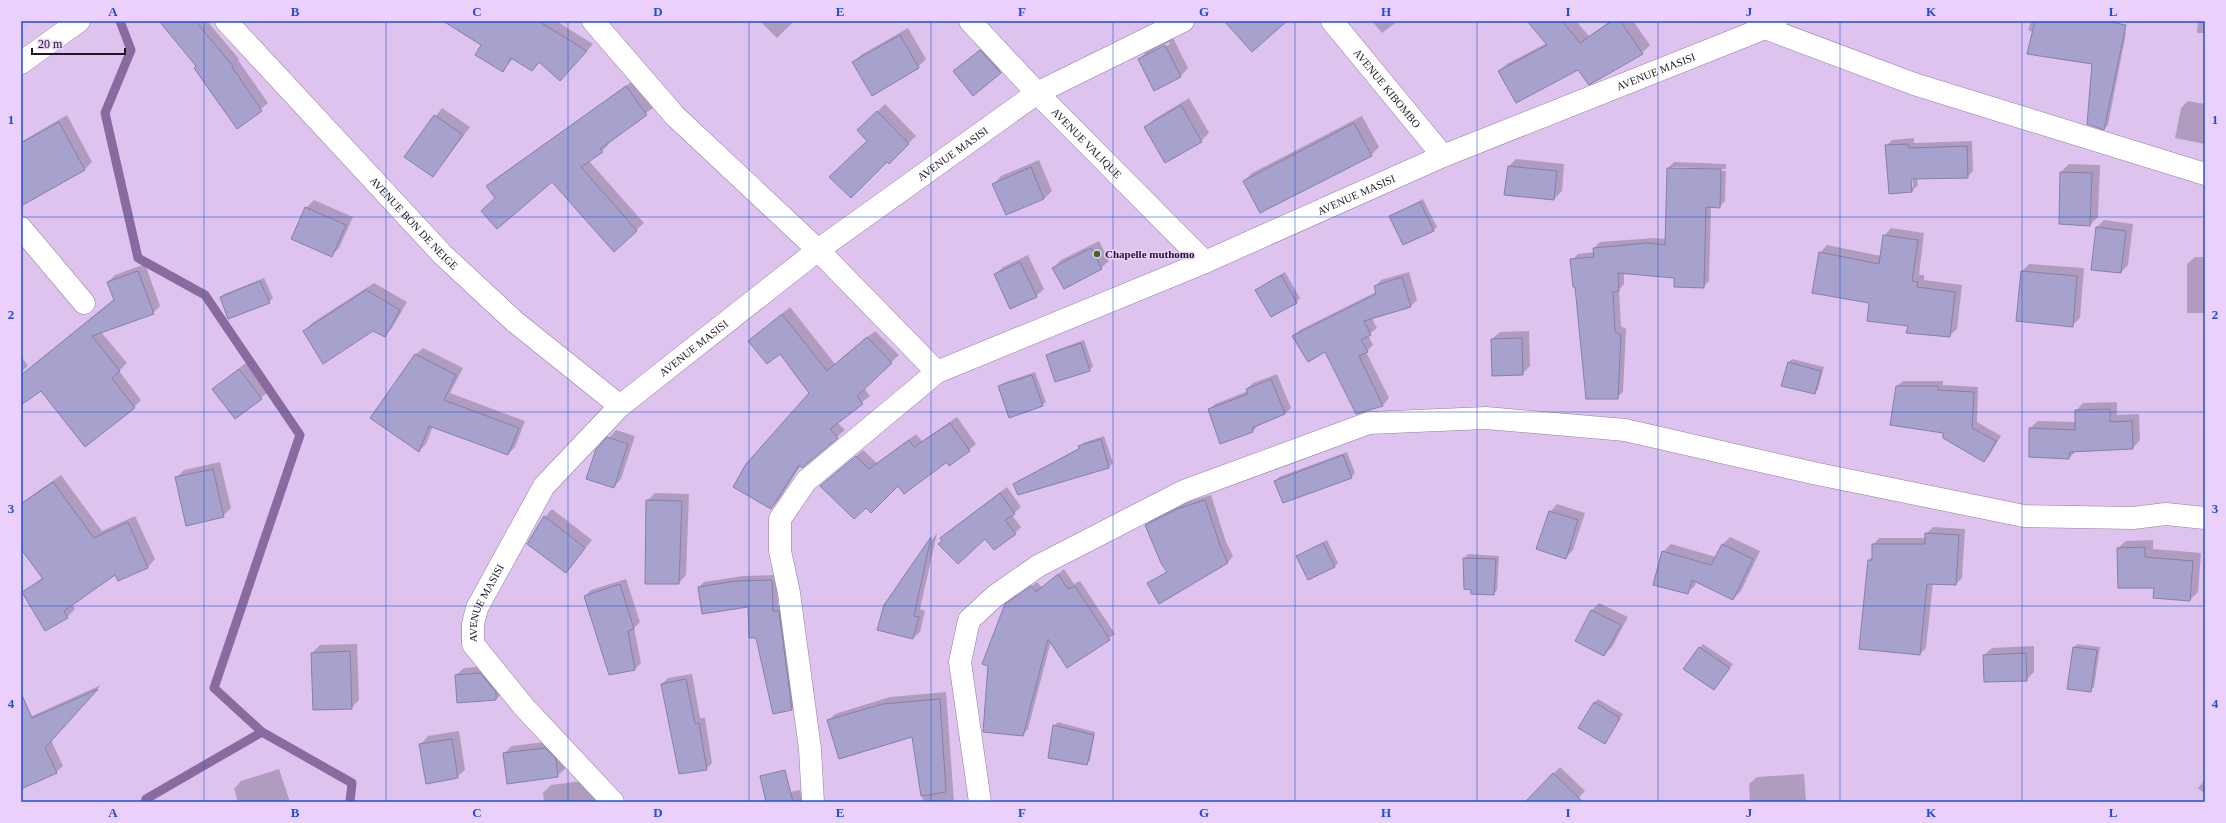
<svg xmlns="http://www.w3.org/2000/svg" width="2226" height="823" viewBox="0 0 2226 823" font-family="Georgia,serif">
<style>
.shadow{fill:#0003;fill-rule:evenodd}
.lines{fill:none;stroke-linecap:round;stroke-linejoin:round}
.stream{stroke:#8a6b9f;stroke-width:9}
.building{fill:#a7a1cd;stroke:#867faa}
.minor-casing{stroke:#947da4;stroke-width:23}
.minor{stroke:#fff;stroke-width:22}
.grid{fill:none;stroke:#1d4ed8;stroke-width:1;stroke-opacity:0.55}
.poi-dot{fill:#44671f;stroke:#ead0fb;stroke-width:1.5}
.labels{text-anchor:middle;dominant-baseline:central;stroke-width:3;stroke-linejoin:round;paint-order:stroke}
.street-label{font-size:11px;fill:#201726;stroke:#ead0fb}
.poi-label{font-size:11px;font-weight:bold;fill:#201726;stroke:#ead0fb;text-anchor:start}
.neatline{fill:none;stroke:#1d4ed8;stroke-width:1.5}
.grid-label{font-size:13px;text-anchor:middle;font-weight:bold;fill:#1d4ed8}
</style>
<rect width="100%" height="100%" fill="#ddc3ee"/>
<path class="shadow" d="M179 21H207L239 59 238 60 268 103 238 127 197 66Z
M445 21H556L593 44 568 72 540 62 532 70 513 58 503 71 483 45Z
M760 21H794L777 38Z
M1372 21H1398L1382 33Z
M1528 21H1576L1589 36 1610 21H1633L1650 45 1642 53 1579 69 1499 71 1507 64 1547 43Z
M2031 21H2088L2126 33 2108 125 2104 129 2093 63 2028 30Z
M2198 21H2205V33H2197Z
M908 28 926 59 918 67 872 94 853 63 861 55Z
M1173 38 1188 68 1181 76 1154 90 1139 60 1146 52ZM1169 42 1170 44 1147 56V54Z
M988 43 1008 65 973 94 955 71Z
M634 80 654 107 608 142 609 144 602 151 589 161 644 223 614 250 552 180 487 186 495 179Z
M1189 98 1209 133 1201 141 1165 161 1146 127 1153 120Z
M2188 101 2205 104V144L2175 138 2181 108Z
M885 104 916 136 889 162 868 141 866 123Z
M442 108 470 127 433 176 405 156Z
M67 115 92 162 85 169 28 201 21 188V142Z
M1362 116 1379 147 1371 155 1244 181 1252 173Z
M1914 138V143L1972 141 1973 171 1967 177 1917 178 1918 185 1912 191 1886 146 1892 140ZM1912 174 1913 187H1911L1910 175Z
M1516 159 1564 164 1562 191 1554 199 1508 167Z
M1039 160 1052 191 1044 199 994 184 1001 176Z
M1674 162 1726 164 1725 201 1719 207H1711L1709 281 1703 287 1675 277 1624 273V284L1619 290 1621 326 1626 329 1623 392 1617 398 1576 286 1572 260 1578 254 1595 252 1594 248 1600 242 1654 238 1666 239 1668 168ZM1672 167 1726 169V171L1672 169Z
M2069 164 2100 165 2098 217 2090 225 2060 223 2061 172Z
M1423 199 1437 227 1433 231 1391 216Z
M314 200 353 217 339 248 331 256 306 208Z
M2104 220 2133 224 2128 265 2121 272 2096 228Z
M1891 228 1924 233 1919 275H1924V280L1962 285 1957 329 1949 336 1909 325 1870 302 1820 253 1827 245 1881 256 1884 236Z
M1099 241 1109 261 1101 268H1053L1061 260Z
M1028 255 1044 289 1036 296 995 275 1003 267Z
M2195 257H2205V313H2187V264Z
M145 264 160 306 153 313 101 332 127 363 119 371 141 400 134 407 41 390 21 393V375L114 299 108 282 115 275Z
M2029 264 2084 268 2080 318 2072 326 2022 271Z
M1285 272 1300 298 1296 302 1256 290Z
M1409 272 1417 300 1411 306 1372 318 1377 328 1368 335 1373 345 1366 352 1389 398 1383 405 1357 413 1325 350 1293 336 1300 330 1376 292 1375 287 1381 280Z
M264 278 273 298 269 302 221 297 224 294Z
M374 283 407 302 392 328 384 336 373 329 305 331 312 323Z
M790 307 835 364 875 331 899 355 864 388 870 396 837 422 845 430 802 467 801 465 778 501 771 508 810 393 780 353 749 341Z
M1529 331 1530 366 1522 374 1492 339 1500 332Z
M1084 340 1093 366 1090 370 1056 381 1047 355 1051 352Z
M423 348 463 368 450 393 525 421 515 447 508 454 433 426 426 444 419 451 415 355Z
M21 356 28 366 21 372Z
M1792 359 1824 367 1818 389 1815 393 1788 363Z
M247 362 269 391 261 398 214 389Z
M1035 372 1046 402 1042 405 999 386 1003 383Z
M1277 374 1291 408 1285 414 1258 425 1253 431 1209 410 1215 404 1248 391 1247 389 1253 383Z
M1903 381H1943V385L1978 387 1977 422 2001 436 1989 456 1984 461 1944 432 1897 386Z
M2117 402V415L2139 414 2140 440 2133 448 2076 451 2069 458 2030 428 2038 421 2076 422V411L2083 403Z
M957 417 976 444 969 450 898 484 866 506 821 486 863 450 877 463 916 434 922 441Z
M616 430 635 436 621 479 614 487 597 450Z
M1104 436 1113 463 1109 467 1018 494 1015 485 1018 481 1079 448 1083 443Z
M1347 452 1355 473 1351 477 1276 481 1279 477Z
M220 462 231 508 223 516 177 477 184 470Z
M61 475 102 531 135 516 155 559 148 567 119 580 116 574 72 604 75 609 67 617 23 592 43 577 21 547V503Z
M1007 487 1021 507 1012 515 1021 527 1015 533 943 541 948 532Z
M655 493 689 494 686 575 679 583 647 501Z
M1211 495 1226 542 1233 556 1228 562 1160 602 1149 584 1167 571 1146 525 1152 519 1184 503Z
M1557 504 1585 513 1573 550 1566 558 1550 512Z
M552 509 592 540 566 572 545 517Z
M1933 527 1965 529 1962 578 1956 584 1933 583 1926 648 1920 654 1860 648 1869 560 1873 556V545L1879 538H1926V534Z
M937 533 920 609 925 611 920 632 913 638 884 605Z
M1730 537 1760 551 1741 591 1733 599 1696 581 1695 586 1687 593 1663 552 1671 544 1716 557 1723 544Z
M1327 540 1338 563 1334 567 1297 556Z
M2153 540V549L2201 553 2198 592 2190 600 2155 587 2118 548 2126 541Z
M1468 554 1499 556 1497 590 1494 594 1464 558Z
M1064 569 1074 584 1080 581 1115 634 1068 666 1051 641 1028 729 1023 735 1006 605 1037 582 1042 587Z
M777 575 778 606H784L797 704 792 709 749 606 699 587 704 582 743 576Z
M626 579 640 622 634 628 641 663 635 669 610 674 585 596 591 590Z
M1599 603 1628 617 1612 647 1604 655 1592 610Z
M357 644 359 700 351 708 312 653 320 645Z
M1703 644 1733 664 1714 689 1685 669Z
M2077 644 2100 647 2094 687 2090 691 2074 648Z
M2034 646V672L2026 680 1984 655 1992 648Z
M488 666 504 692 496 699 458 702 456 675 464 668Z
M692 674 700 718H705L712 763 706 769 662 684 668 678Z
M101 685 51 740 63 766 56 772 21 777V721Z
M946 692 954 802H923L913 736 828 721 835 714 890 697Z
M1598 699 1623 714 1605 742 1595 702Z
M1058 722 1095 732 1090 761 1086 764 1054 726Z
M459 731 465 770 457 777 421 744 428 736Z
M553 741 563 751 565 769 557 776 504 753 512 746Z
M1560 767 1585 791 1575 802 1528 801Z
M279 769 290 802H238L234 789 241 781Z
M1804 774 1806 800 1804 802H1750L1749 784 1757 777Z
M590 780 599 802H544L543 793 551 785Z
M2205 780V794L2198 788Z
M800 790 803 802H768L775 795Z"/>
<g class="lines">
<path class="stream" d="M120 21 131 50 105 113 138 258 205 295 300 435 214 688 262 732 352 783 350 802
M145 802 146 799 262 732"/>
</g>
<path class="building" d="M159 21H195L233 66 232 67 262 111 237 129 194 68 196 66Z
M443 21H538L587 51 560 81 539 62 532 71 511 58 503 72 475 55 481 45Z
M1224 21H1287L1252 52Z
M1527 21H1562L1580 43 1612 21H1620L1643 54 1589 85 1578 70 1516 103 1498 71 1547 45Z
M2035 21H2105L2126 25 2104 130 2087 124 2092 64 2027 54Z
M900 35 919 68 872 96 852 62Z
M1165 45 1181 77 1154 91 1138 59Z
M980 50 1001 73 973 96 953 71Z
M626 86 647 115 600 149 603 152 581 167 637 231 614 252 552 182 497 229 481 211 495 198 486 186Z
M1181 105 1202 142 1165 163 1144 127Z
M877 111 909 144 889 164 887 162 851 198 829 177 867 141 857 130Z
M434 115 463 135 433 177 404 157Z
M59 122 85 170 21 206V143Z
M1354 123 1372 156 1260 213 1243 181Z
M1908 144 1909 148 1967 146 1968 178 1911 179 1912 192 1889 194 1885 145Z
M1508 166 1557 171 1554 200 1504 195Z
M1031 167 1044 199 1006 215 992 184Z
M1667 168 1721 169 1720 208 1706 207 1704 288 1674 287V278L1618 273 1619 291 1613 292 1615 332 1621 335 1618 399H1586L1575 287H1573L1570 259 1594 257 1593 248 1647 243 1665 245Z
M2060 172 2092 173 2090 226 2059 224Z
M1420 202 1434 231 1403 245 1389 216Z
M305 207 346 225 332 257 291 239Z
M2096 227 2126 231 2121 273 2091 270Z
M1883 235 1918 240 1912 281 1918 282 1917 287 1955 292 1950 337 1906 333 1908 326 1867 321 1869 303 1812 293 1819 252 1879 264Z
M1091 248 1102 269 1064 289 1052 268Z
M1020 262 1037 297 1010 309 994 274Z
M138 271 154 314 92 336 120 371 112 378 135 408 85 447 41 391 21 405V375L114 300 107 282Z
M2021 271 2077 276 2073 327 2016 321Z
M1281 275 1297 303 1271 317 1255 290Z
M1402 277 1411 307 1364 321 1371 335 1361 340 1368 352 1359 356 1383 406 1356 414 1325 352 1308 362 1292 336 1376 294 1374 286Z
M260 281 270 303 228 319 220 297Z
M366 290 400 310 385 337 373 331 323 364 303 331Z
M782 314 827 371 867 337 892 363 857 396 863 404 830 429 838 438 802 468 799 465 771 509 733 487 746 464 809 393 780 354 767 364 748 341Z
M1522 338 1523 375 1492 376 1491 339Z
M1081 343 1090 371 1055 382 1046 355Z
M415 354 456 375 444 400 519 428 508 455 429 426 419 452 370 418Z
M1788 362 1821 371 1815 394 1781 386Z
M239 369 262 399 235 419 212 389Z
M1032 375 1043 406 1009 418 998 386Z
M1271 379 1285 414 1252 428 1253 432 1220 444 1208 409 1248 394 1246 389Z
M1896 386H1938V390L1974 392 1972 428 1996 441 1984 462 1943 438V433L1890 425Z
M2110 409V422L2132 421 2133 449 2070 452 2069 459 2029 457V428L2075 430V410Z
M950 423 970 451 949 466 947 462 904 494 898 486 871 513 866 508 854 519 820 486 856 456 869 469 909 440 914 447Z
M607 437 628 444 614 488 586 479 596 449Z
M1101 439 1109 468 1018 495 1013 484 1079 449 1078 446Z
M1343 455 1352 478 1283 503 1274 481Z
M213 469 224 517 186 526 175 477Z
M53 482 94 538 128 522 148 568 118 581 115 575 64 611 68 618 45 631 22 592 43 579 21 549V504Z
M1000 493 1015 514 1005 520 1016 534 994 550 985 539 958 564 938 544 942 541 940 538Z
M646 500 682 501 679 584H645Z
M1205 500 1221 548 1228 563 1159 604 1147 583 1167 572 1161 563 1145 525 1177 509Z
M1549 511 1578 520 1566 559 1536 549Z
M544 516 585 548 566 573 527 544Z
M1925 533 1959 535 1956 585 1927 584 1920 655 1859 649 1868 560H1872V544H1925Z
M931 537 914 616 919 617 913 639 877 630 884 605Z
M1323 543 1335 567 1308 580 1296 556Z
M1722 544 1753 559 1733 600 1692 580 1688 594 1653 585 1662 551 1711 565Z
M2145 547V557L2193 561 2190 601 2153 598 2154 588H2118L2117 548Z
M1463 558 1496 559 1494 595 1471 594V590L1464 589Z
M1058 574 1068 589 1075 586 1110 640 1067 668 1048 639 1023 736 983 732 988 666 982 664 1005 604 1031 586 1036 592Z
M772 580 773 611H779L792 710 773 714 756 638H749L748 607 702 614 698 587 736 581Z
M620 584 634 629 628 631 635 670 609 675 584 596Z
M1591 610 1621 625 1604 656 1575 641Z
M1699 647 1730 668 1714 690 1683 669Z
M2073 647 2097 650 2091 692 2067 689Z
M350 651 352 709 313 710 311 653Z
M2026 653 2027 681 1984 682 1983 655Z
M480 673 496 692V700L457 703 455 675Z
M686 679 695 724 699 723 707 770 679 774 661 684Z
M98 689 45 748 57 773 21 789V693L32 718Z
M940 699 946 792 921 796 912 737 839 759 827 720 883 704Z
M1594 702 1620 718 1605 744 1578 728Z
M1053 725 1094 735 1087 765 1048 758Z
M452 739 458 778 426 784 419 744Z
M545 748 556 759 558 777 507 784 503 753Z
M785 770 793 802H766L760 776Z
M1553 773 1583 802H1525Z"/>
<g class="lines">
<defs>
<g id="minor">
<path id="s1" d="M226 21 443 255 514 321 620 406"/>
<path d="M593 21 675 116 818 250 937 372"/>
<path id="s2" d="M970 21 1037 93 1205 262"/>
<path id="s3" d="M1332 21 1443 156"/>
<path d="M1757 21 1765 28 1914 84 2205 174"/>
<path d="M21 63 79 21"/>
<path d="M21 228 84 303"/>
<path id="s4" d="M613 802 524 707 473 644V624L477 608 544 486 620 406 818 250 1037 93 1183 21"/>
<path id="s5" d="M813 802 810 749 789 593 780 551V519L806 481 937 372 1205 262 1443 156 1765 28 1776 21"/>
<path d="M980 802 960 662 969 620 995 596 1038 566 1184 491 1369 423 1486 418 1625 430 1813 473 2024 516 2133 518 2166 514 2205 518"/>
</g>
</defs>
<use href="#minor" class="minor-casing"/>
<use href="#minor" class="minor"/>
</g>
<path class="grid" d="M204 21V802M386 21V802M568 21V802M749 21V802M931 21V802M1113 21V802M1295 21V802M1477 21V802M1658 21V802M1840 21V802M2022 21V802M21 217H2205M21 412H2205M21 606H2205"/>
<circle class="poi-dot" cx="1097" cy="254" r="4"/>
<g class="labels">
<g class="street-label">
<text stroke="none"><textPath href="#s5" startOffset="1281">AVENUE MASISI</textPath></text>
<text stroke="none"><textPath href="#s3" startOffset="87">AVENUE KIBOMBO</textPath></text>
<text stroke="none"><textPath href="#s2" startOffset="169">AVENUE VALIQUE</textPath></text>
<text stroke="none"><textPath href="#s4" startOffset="915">AVENUE MASISI</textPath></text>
<text stroke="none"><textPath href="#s5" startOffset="957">AVENUE MASISI</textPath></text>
<text stroke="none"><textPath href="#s1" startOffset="276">AVENUE BON DE NEIGE</textPath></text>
<text stroke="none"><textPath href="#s4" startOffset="591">AVENUE MASISI</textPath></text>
<text stroke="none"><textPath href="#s4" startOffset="255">AVENUE MASISI</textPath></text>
</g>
<g class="poi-label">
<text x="1105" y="254">Chapelle muthomo</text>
</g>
</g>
<rect width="2226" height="823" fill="none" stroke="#ead0fb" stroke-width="44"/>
<path d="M32 48v6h93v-6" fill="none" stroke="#201726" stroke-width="2"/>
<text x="38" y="48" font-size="12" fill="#201726" stroke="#ead0fb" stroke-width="3" paint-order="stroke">20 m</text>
<rect x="22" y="22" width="2182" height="779" class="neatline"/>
<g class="grid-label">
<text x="113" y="16">A</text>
<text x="295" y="16">B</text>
<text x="477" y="16">C</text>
<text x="658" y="16">D</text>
<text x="840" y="16">E</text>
<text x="1022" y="16">F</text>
<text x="1204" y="16">G</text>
<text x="1386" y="16">H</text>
<text x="1568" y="16">I</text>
<text x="1749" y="16">J</text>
<text x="1931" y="16">K</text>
<text x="2113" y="16">L</text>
<text x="11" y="124">1</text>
<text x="2215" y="124">1</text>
<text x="11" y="319">2</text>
<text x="2215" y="319">2</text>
<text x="11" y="513">3</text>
<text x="2215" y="513">3</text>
<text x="11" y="708">4</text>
<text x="2215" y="708">4</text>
<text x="113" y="817">A</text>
<text x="295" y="817">B</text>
<text x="477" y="817">C</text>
<text x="658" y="817">D</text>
<text x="840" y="817">E</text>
<text x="1022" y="817">F</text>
<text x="1204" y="817">G</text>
<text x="1386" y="817">H</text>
<text x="1568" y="817">I</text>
<text x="1749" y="817">J</text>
<text x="1931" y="817">K</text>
<text x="2113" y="817">L</text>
</g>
</svg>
